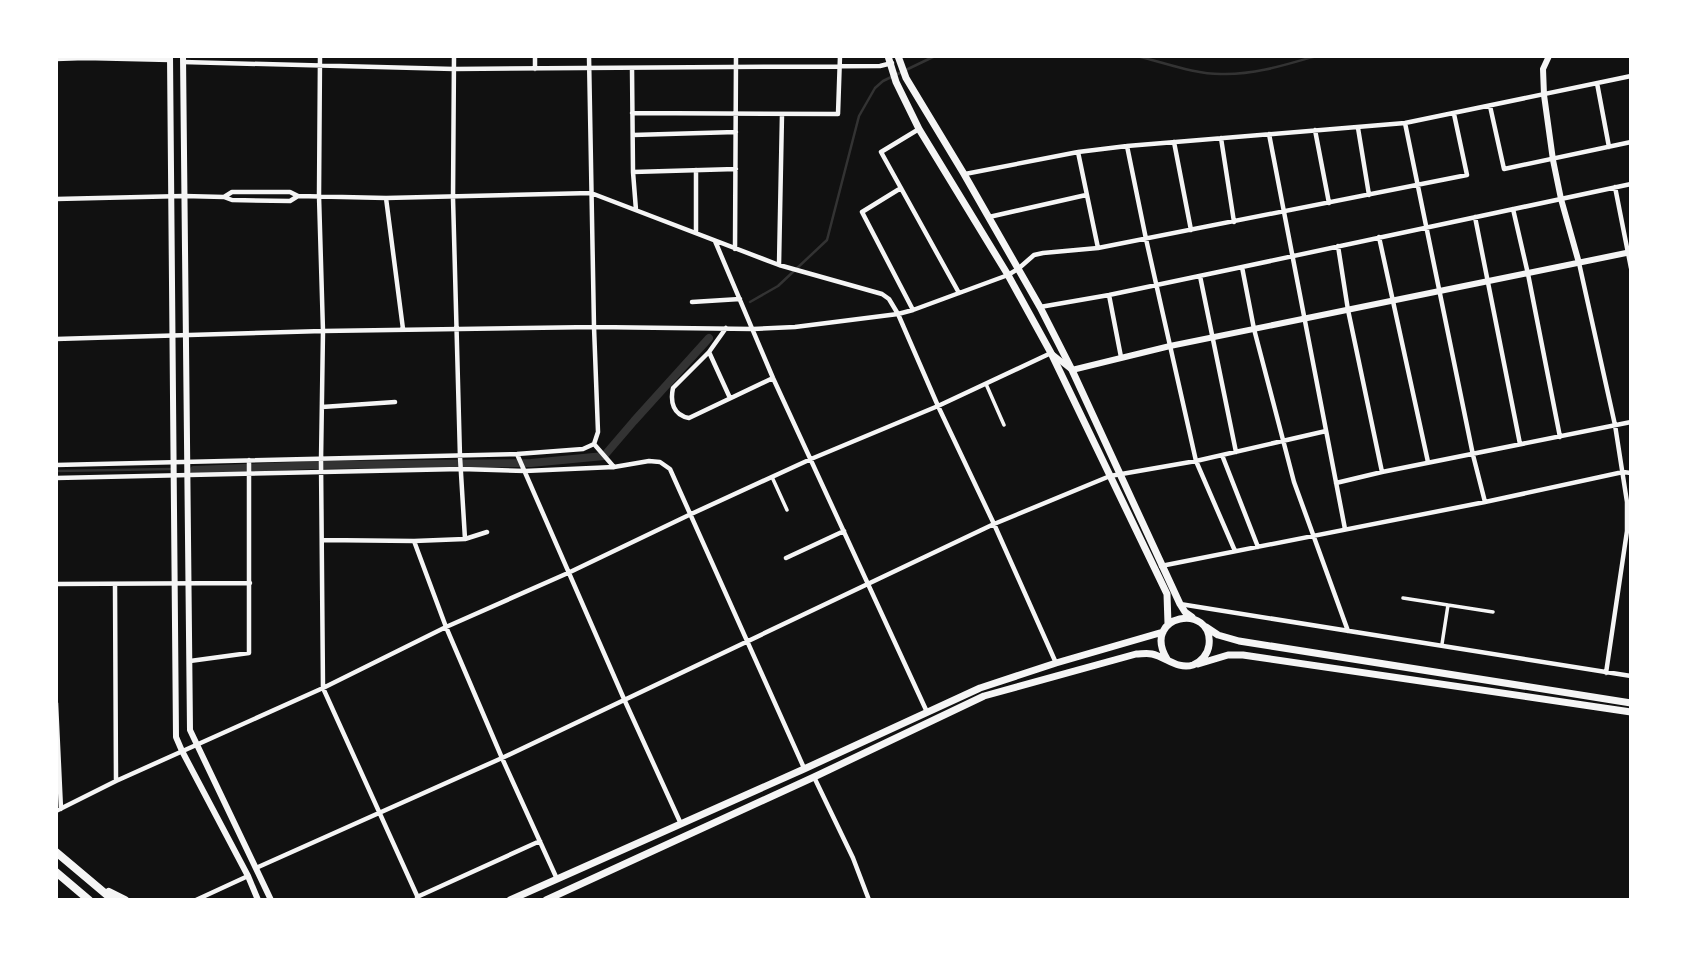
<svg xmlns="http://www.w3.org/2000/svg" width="1687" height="956" viewBox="0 0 1687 956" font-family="'Roboto Condensed',sans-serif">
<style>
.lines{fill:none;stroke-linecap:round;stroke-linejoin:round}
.stream{stroke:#333;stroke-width:2.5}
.canal{stroke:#333;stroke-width:8}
.pedestrian{stroke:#f5f5f5;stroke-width:3.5}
.minor{stroke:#f5f5f5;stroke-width:4.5}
.tertiary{stroke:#f5f5f5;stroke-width:6}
.secondary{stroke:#f5f5f5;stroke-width:7}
.primary{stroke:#f5f5f5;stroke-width:8}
</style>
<rect width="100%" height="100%" fill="#111"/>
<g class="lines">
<path class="stream" d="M1136 56C1163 62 1193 74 1221 74 1254 75 1285 65 1316 56
M750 302 778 286 827 240 859 116 875 88 883 81 935 56
M56 471 172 469"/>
<path class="canal" d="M194 470 317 465 531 463 604 456 634 421 709 338"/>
<path class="pedestrian" d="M986 384 1004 425
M772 477 787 510
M1403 598 1493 612
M1442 644 1448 605"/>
<path class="minor" d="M320 56 319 196 323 331 321 461 323 688 419 900
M454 56 453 198 460 457 465 539
M589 56 594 327 598 432 594 444
M56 59 85 58 170 60
M183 62 454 69 880 66 892 63
M632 68 633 172 636 210
M535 69V56
M1597 83 1609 147
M1490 106 1504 169 1631 142
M632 113 838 114 840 56
M1405 123 1473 455 1485 502
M1358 128 1369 195
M919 129 881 152 959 293
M1315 130 1329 203
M1269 134 1345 529
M633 135 736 132
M1221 138 1234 222
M1174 142 1191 230
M1127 146 1146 239 1196 461 1235 551
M1078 152 1098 248
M696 170V233
M633 172 736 169
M965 174 1078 152 1127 146 1405 123 1631 76
M1615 187 1631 268
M901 188 862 212 913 310
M224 197 232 192H290L298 196 386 198 591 193 779 265 882 294 889 299 898 314 938 406 994 524 1056 663
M386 198 403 329
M56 199 184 196 224 197 232 200 290 201 298 196
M1513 209 1528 274 1560 437
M989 217 1086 195
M1475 217 1520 444
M1379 237 1428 462
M715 241 773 378 927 712
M1338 246 1348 310 1382 472
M735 249 736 56
M1579 263 1615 425 1627 502V531L1606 673
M779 265 782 114
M1242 267 1254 329 1294 482 1348 631
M1200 276 1236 452
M1109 295 1121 357
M692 302 740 299
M1040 307 1109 295 1242 267 1631 184
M726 328 709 352 673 388C670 402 673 415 689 418L773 378
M56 339 323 331 594 327 753 329 795 327 898 314 913 310 1008 275 1018 269 1034 255 1043 253 1098 248 1467 175 1454 114
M709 352 730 398
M322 407 395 402
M594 444 614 467
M517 454 624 699 681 824
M1222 455 1258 547
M56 465 517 454 583 449 594 444
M56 478 461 469 525 471 614 467 649 461 660 462 670 469 804 768
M1336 483 1382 472 1631 422
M322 540 414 541 465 539 487 532
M414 541 446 627 502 758 557 879
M786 558 844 531
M1161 566 1485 502 1623 472 1631 473
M56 584 250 583
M115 584 116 781
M1180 604 1631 676
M190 661 249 653V460
M56 703 61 809
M814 777 853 858 869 900
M56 811 116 781 323 688 446 627 568 573 689 515 811 459 938 406 1051 353
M256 868 502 758 994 524 1110 476 1196 461 1326 431
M417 897 540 841
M196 900 248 876"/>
<path class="tertiary" d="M170 56 176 737 182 751 248 876 258 900
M183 56 190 730 271 900
M1549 56 1543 69 1544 95 1553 160 1561 199 1579 263
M1052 354 1072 370 1170 346 1631 252"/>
<path class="secondary" d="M888 56 896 82 919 129 1008 275 1051 353 1167 594 1168 624
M898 56 906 78 964 174 1040 307 1072 370 1180 604 1185 612 1192 617
M1206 627 1218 635 1239 641 1631 703
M1198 664 1228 655H1243L1631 712
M510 900 804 769 980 688 1056 663 1163 632
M546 900 814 777 984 696 1136 654C1141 654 1147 653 1152 654 1166 657 1178 670 1193 665 1201 662 1208 654 1209 645 1214 602 1140 614 1167 659"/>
<path class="primary" d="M56 852 113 900
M56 872 89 900
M109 892 125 900"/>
</g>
<rect width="1687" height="956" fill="none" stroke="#ffffff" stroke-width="116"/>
</svg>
